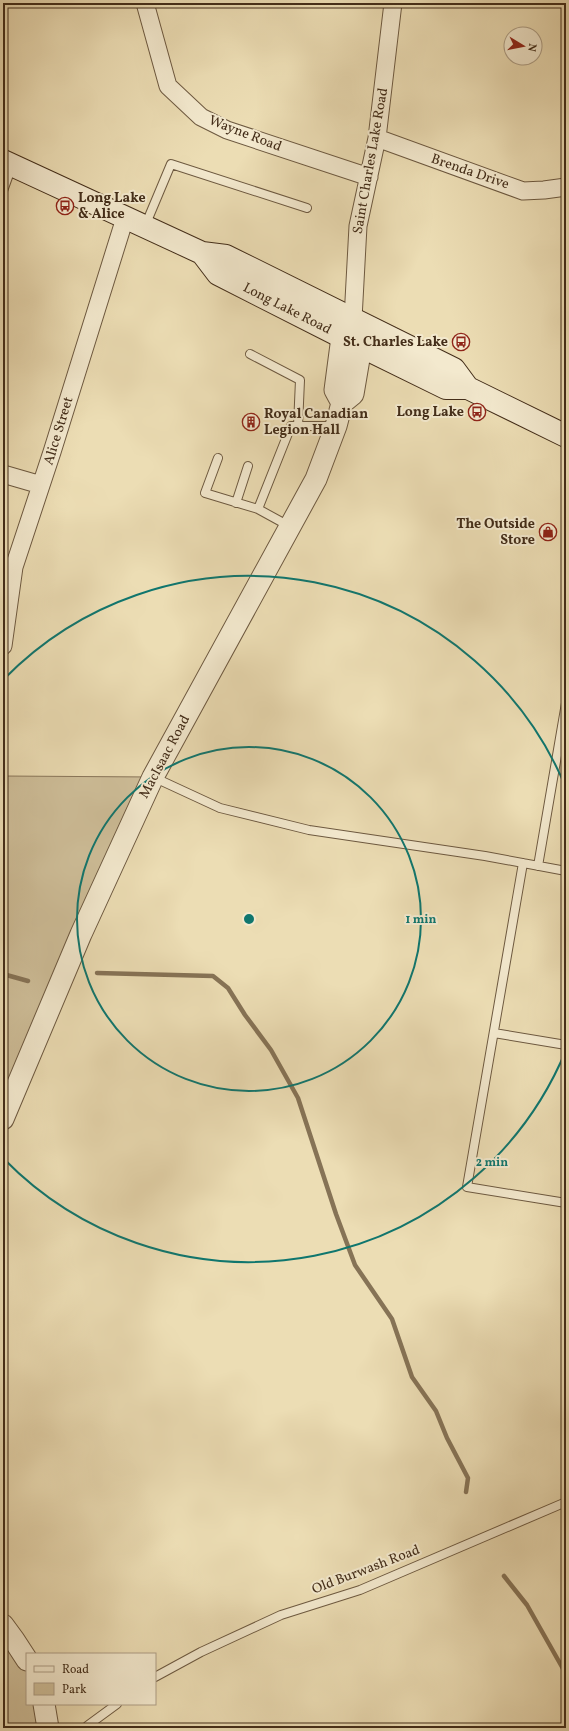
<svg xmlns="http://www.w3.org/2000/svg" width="569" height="1731" viewBox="0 0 569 1731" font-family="Vollkorn,serif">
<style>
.green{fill:#cfbf9a;stroke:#89765a}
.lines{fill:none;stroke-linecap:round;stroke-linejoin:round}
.stream{stroke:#867356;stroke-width:4.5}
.service-casing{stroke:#6d5940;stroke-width:10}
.minor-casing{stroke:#6d5940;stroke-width:19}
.tertiary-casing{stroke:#6d5940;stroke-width:23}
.secondary-casing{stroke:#432d19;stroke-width:24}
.service{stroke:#f3e9ce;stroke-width:8}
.minor{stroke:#f3e9ce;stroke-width:17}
.tertiary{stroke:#f3e9ce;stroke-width:21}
.secondary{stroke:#f3e9ce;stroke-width:22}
.ring{fill:none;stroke:#0f766e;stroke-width:2}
.labels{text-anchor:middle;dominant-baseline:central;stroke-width:4;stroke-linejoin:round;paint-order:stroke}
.street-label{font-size:14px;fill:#432d19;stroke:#f3e9ce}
.poi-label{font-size:14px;font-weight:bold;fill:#432d19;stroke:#f3e9ce;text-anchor:end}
.centre{fill:#0f766e;stroke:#f3e9ce;stroke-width:2}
.ring-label{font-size:12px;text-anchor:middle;font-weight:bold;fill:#0f766e;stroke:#f3e9ce;stroke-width:4;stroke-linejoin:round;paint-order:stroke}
</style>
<rect width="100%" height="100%" fill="#ecddb4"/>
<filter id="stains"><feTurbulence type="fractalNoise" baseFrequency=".005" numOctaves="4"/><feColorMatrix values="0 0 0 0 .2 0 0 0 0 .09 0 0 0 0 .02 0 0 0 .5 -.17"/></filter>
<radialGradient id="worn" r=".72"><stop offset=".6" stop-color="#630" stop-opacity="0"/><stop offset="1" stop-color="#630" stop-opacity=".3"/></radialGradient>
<path class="green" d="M3 776 153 777 3 1119Z
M3 1625 27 1660V1704H44L48 1728H3Z"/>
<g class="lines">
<path class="stream" d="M97 973 213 976 228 988 245 1015 271 1050 298 1098 336 1214 355 1265 392 1319 412 1377 436 1411 447 1438 468 1478 466 1492
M3 974 28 981
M504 1576 527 1605 566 1674"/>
<defs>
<path id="service" d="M3 191 12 166
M145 226 171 164 307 208
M250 354 300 380 298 426
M218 458 205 493 258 509
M236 503 248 466
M289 526 258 509 291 426H334
M153 777 220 808 309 830 485 856 566 871
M523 863 467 1187 566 1203
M538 866 566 703
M494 1033 566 1045
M155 1677 201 1652 281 1615 360 1590 566 1502
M87 1726 117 1704"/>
<path id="minor" d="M145 3 168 86 201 117 227 130 369 177
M377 138 523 191 544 190 566 187
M353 319 358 226 377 138 393 3
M3 474 41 485
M3 646 14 567 52 452 125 218"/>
<path id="tertiary" d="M342 403 335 390 342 337 351 322
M3 1119 81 934 153 777 316 479 336 426 342 403 353 394 361 347 356 330
M3 1625 14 1640 27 1660
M44 1704 48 1728"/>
<path id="secondary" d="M3 161 202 253 226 256 454 369 468 388
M202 253 218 274 342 337 446 388H468L566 436"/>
</defs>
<use href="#service" class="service-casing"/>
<use href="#minor" class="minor-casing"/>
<use href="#tertiary" class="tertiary-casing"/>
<use href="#secondary" class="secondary-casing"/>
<use href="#service" class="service"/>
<use href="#minor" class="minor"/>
<use href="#tertiary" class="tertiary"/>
<use href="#secondary" class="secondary"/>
</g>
<g class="ring">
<circle cx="249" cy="919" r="172"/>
<path d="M566 1050A343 343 0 0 1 4 1159M4 679A343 343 0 0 1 566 788"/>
</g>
<defs>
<symbol id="bus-ring" viewBox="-11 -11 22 22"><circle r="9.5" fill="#f3e9ce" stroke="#8f2418" stroke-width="1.5"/><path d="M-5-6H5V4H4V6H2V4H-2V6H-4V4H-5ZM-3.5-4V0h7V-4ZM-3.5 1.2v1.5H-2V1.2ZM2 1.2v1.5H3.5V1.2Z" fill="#8f2418"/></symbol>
<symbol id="building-ring" viewBox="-11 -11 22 22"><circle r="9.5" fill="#f3e9ce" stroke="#8f2418" stroke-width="1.5"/><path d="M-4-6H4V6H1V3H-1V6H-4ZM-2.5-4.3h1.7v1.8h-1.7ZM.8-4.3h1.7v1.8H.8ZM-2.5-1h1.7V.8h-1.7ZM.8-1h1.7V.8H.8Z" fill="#8f2418"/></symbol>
<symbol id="shop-ring" viewBox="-11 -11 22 22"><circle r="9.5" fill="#f3e9ce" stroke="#8f2418" stroke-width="1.5"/><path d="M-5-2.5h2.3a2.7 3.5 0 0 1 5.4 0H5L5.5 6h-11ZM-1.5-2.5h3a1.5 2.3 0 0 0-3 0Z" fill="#8f2418"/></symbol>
</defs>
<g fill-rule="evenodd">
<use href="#bus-ring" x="55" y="196" width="20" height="20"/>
<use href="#bus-ring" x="451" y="332" width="20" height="20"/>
<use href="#bus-ring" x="467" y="402" width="20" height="20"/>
<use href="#building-ring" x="241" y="412" width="20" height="20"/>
<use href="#shop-ring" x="538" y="522" width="20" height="20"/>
</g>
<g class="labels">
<g class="street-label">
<text transform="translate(245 134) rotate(21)">Wayne Road</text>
<text transform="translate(371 161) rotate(-80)">Saint Charles Lake Road</text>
<text transform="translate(470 172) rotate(19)">Brenda Drive</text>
<text transform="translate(287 309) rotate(27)">Long Lake Road</text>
<text transform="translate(59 431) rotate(-73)">Alice Street</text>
<text transform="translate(165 757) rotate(-62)">MacIsaac Road</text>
<text transform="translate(366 1570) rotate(-21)">Old Burwash Road</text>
</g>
<g class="poi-label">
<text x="78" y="198" text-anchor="start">Long Lake<tspan x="78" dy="16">&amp; Alice</tspan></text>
<text x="448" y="342">St. Charles Lake</text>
<text x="464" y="412">Long Lake</text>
<text x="264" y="414" text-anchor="start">Royal Canadian<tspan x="264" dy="16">Legion Hall</tspan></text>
<text x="535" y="524">The Outside<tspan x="535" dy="16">Store</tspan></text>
</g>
</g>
<circle cx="249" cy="919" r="6" class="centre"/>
<g class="ring-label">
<text x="421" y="923">1 min</text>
<text x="492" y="1166">2 min</text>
</g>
<rect width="569" height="1731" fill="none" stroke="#ecddb4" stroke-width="16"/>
<rect x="4" y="4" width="561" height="1723" fill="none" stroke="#432d19" stroke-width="2"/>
<rect x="8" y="8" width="553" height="1715" fill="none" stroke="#432d19"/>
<rect x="26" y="1653" width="130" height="52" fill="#f3e9ce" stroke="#ad9e86"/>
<rect x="34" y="1666" width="20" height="6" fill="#f3e9ce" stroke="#ad9e86"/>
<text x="62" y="1673" font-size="12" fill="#432d19">Road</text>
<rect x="34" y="1683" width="20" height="12" fill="#cfbf9a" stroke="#ad9e86"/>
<text x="62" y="1693" font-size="12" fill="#432d19">Park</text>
<g transform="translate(523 46) rotate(100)"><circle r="19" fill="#f3e9ce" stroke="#ad9e86"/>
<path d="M0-3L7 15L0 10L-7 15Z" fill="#8f2418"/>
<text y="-6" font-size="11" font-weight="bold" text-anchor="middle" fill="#432d19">N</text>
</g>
<rect width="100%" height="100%" filter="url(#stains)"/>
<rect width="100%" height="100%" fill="url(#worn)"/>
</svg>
